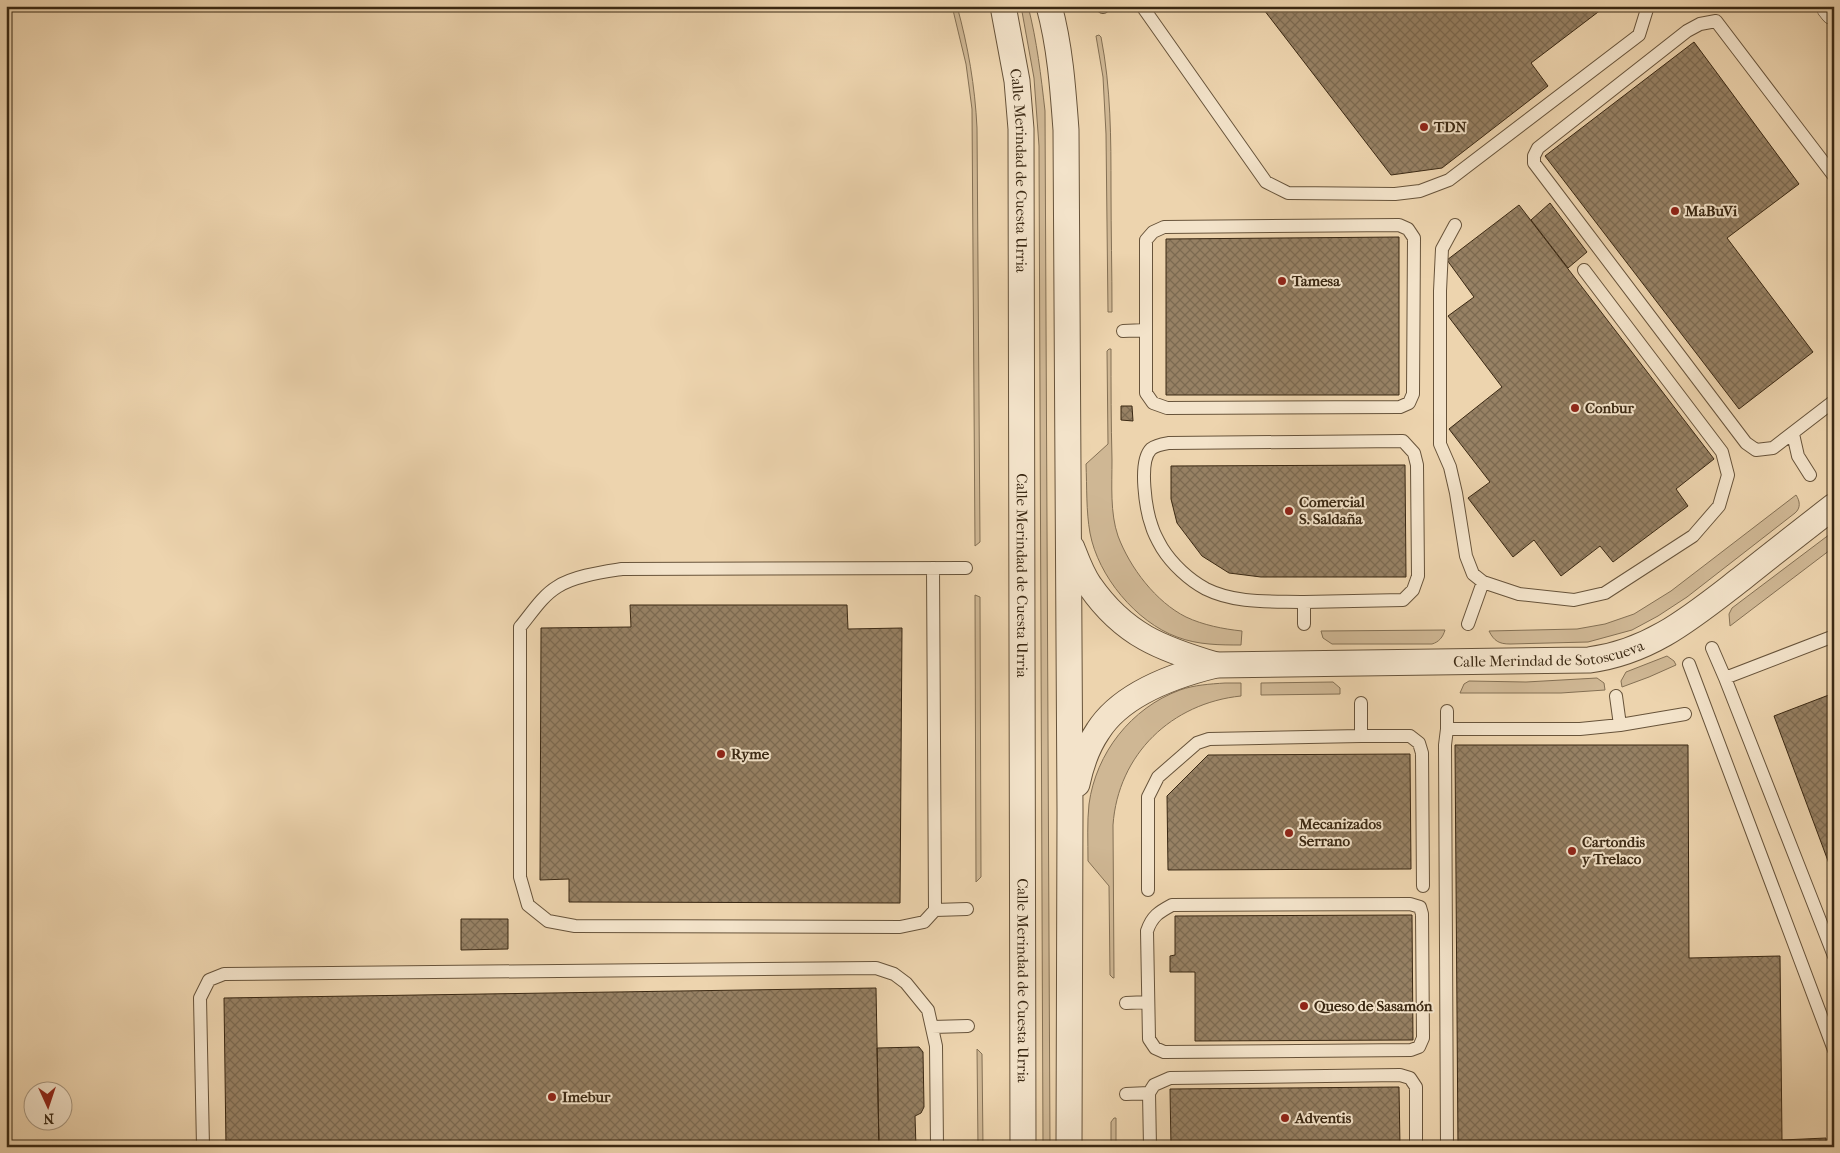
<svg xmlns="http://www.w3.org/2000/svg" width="1840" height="1153" viewBox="0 0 1840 1153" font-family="'IM FELL French Canon',serif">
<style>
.green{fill:#cfb794;stroke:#847054}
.building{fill:url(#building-cross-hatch);stroke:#3a2813}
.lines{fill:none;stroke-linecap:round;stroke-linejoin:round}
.service-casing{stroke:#67533a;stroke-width:14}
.minor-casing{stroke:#67533a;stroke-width:27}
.secondary-casing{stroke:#3a2813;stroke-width:29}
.service{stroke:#f3e3ca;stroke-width:12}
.minor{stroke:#f3e3ca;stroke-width:25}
.secondary{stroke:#f3e3ca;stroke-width:28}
.poi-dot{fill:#8f2418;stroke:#f3e3ca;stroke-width:2}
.labels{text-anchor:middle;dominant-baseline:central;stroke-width:4;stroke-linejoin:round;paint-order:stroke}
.poi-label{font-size:15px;font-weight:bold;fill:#3a2813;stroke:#f3e3ca;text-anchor:start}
.street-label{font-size:15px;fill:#3a2813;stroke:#f3e3ca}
</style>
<defs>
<pattern id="building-cross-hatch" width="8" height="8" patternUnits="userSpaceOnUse" patternTransform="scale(1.25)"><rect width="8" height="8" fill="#978164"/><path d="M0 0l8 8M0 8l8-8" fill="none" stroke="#7c6a51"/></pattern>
</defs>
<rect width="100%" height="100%" fill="#edd4ae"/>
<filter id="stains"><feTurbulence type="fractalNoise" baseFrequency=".004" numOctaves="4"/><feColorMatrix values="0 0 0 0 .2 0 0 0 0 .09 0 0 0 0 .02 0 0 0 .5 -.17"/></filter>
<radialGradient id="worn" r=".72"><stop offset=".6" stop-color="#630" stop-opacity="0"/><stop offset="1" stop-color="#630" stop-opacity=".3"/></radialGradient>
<path class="green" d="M952 6H957C968 46 975 86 977 128L980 542 975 546 972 109 966 64Z
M1021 6H1028C1037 41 1041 76 1045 111L1050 1147H1043L1039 146 1034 78Z
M1099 35 1101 37C1111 88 1111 138 1111 190 1111 230 1112 271 1112 312H1108L1106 134 1103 77 1096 36Z
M1109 349H1111C1111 386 1111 423 1112 460 1112 485 1110 513 1118 536 1130 568 1156 602 1186 617 1203 625 1223 629 1242 631L1241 645C1220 645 1198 645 1177 637 1136 622 1098 576 1090 533 1086 511 1087 487 1086 464L1108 444 1107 351Z
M1796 495C1800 501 1801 508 1795 513L1687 597 1658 616 1632 630 1588 642 1510 644C1499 644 1494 641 1489 631L1577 629 1605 624 1634 614 1671 591Z
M1834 531V547L1730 626 1729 614 1732 608Z
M975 595 980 597 981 877 976 882Z
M1445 630C1443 637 1439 642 1432 644H1332L1323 638 1321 631Z
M1667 656 1674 661 1676 665 1649 677 1622 687 1621 681 1626 672Z
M1597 678 1604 683 1605 690 1561 693H1460L1464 684 1469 681 1526 682Z
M1333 682 1340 688V694L1261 695V683Z
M1225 683H1241V696C1172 703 1118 754 1113 825L1114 978H1113L1110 975 1109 886 1088 861C1088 842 1087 822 1089 804 1096 753 1131 708 1180 690 1194 685 1210 684 1225 683Z
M977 1049 982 1054 983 1147H978Z
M1114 1118H1116V1147H1111V1122Z"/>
<path class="building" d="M1261 6H1606L1531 63 1548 86 1442 168 1391 175Z
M1694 42 1799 184 1727 238 1813 352 1739 409 1545 156Z
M1550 203 1587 252 1568 268 1531 220Z
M1519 205 1714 459 1676 489 1688 506 1613 562 1600 546 1561 576 1534 540 1513 557 1468 498 1490 482 1449 429 1502 387 1448 316 1474 297 1447 260Z
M1399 237V395H1166V239Z
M1121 406H1132L1133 421 1121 420Z
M1405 465 1406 577H1261L1229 573 1202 556 1177 523 1171 499V466Z
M630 605H847L848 629 902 628 900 903 569 902V879L540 880 541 628 631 627Z
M1834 693V877L1774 716Z
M1455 745H1688L1689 958 1780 956 1782 1140 1826 1138V1147H1458Z
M1410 754 1411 869 1168 870 1167 796 1208 755Z
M1412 915 1413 1040 1195 1041V972H1170V956L1175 955V916Z
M461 919H508V949L461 950Z
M876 988 879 1147H226L224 998Z
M919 1047 923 1052 924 1107 921 1113 915 1116 916 1147H879L877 1048Z
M1399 1087 1400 1147H1171L1170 1089Z"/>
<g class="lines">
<defs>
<path id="service" d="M1142 6 1266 182 1288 193 1395 194 1420 191 1449 180 1639 35 1648 6
M1103 7 1104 6
M1834 176 1716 21 1700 24 1687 31 1538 148 1534 156V163L1746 443 1756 450 1773 448 1834 401
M1455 225 1442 249 1440 291V444L1450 467 1456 493 1466 556 1473 574 1483 582 1519 594 1574 600 1605 593 1693 536 1719 506 1728 475 1722 452 1584 270
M1123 331 1146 330V240L1153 232 1164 227 1399 225 1408 229 1414 238 1413 394 1409 403 1400 407 1167 408 1153 403 1146 393V330
M1793 434 1798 456 1810 475
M933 568 935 910 924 922 900 927 575 926 548 921 528 905 520 877V627C531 614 542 596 557 587 573 576 603 572 622 569L966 568
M1304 602C1272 601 1236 604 1206 589 1189 580 1172 564 1162 548 1158 541 1154 534 1152 527 1146 511 1138 462 1151 449 1156 445 1163 444 1169 443L1403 441 1414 453 1417 465 1418 576 1413 590 1403 600 1304 602V624
M1468 624 1483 582
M1834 636 1725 678 1834 956
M1712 648 1725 678
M1689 664 1834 1050
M1616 696 1620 725
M1361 703V736H1410L1419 743 1422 753 1423 886
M1447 711V729L1445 745 1447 1147
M1447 729H1580L1620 725 1685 714
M1148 890V797L1158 777 1197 743 1209 739 1361 736
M1410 904 1420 907 1422 914 1423 1038 1419 1047 1411 1050 1164 1052 1155 1048 1149 1039 1147 931C1152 916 1159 912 1172 905Z
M935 910 967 909
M1126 1003 1148 1002
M932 1027 968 1026
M1126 1094 1149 1093
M203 1147 200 998 209 980 224 974 876 968 894 974 906 983 928 1010 936 1046 937 1147
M1150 1147 1149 1093 1154 1085 1170 1078 1400 1075 1410 1078 1416 1087V1147"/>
<g id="minor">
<path id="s1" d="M1003 6 1017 81 1021 129 1023 1147"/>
<path d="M1049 6C1060 46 1063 89 1066 130L1070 811 1069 1147"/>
<path d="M1072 548C1077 561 1082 575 1090 586 1124 635 1162 649 1216 665"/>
<path id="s2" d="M1077 784C1081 765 1087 747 1098 731 1122 693 1175 675 1216 665L1589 660C1651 652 1693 616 1741 579 1772 554 1803 530 1834 506"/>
</g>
<path id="secondary" d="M1830 6 1834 11"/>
</defs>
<use href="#service" class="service-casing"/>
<use href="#minor" class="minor-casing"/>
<use href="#secondary" class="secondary-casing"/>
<use href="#service" class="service"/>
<use href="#minor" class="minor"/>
<use href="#secondary" class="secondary"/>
</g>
<g class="poi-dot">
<circle cx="1424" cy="127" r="5"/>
<circle cx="1675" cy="211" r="5"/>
<circle cx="1282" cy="281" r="5"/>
<circle cx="1575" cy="408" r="5"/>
<circle cx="1289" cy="511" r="5"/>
<circle cx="721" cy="754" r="5"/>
<circle cx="1289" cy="833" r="5"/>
<circle cx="1572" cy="851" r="5"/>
<circle cx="1304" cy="1006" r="5"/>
<circle cx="552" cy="1097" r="5"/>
<circle cx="1285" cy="1118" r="5"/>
</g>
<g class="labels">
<g class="poi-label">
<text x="1434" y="127">TDN</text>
<text x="1685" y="211">MaBuVi</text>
<text x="1292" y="281">Tamesa</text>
<text x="1585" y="408">Conbur</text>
<text x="1299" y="502">Comercial<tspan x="1299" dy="17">S. Saldaña</tspan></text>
<text x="731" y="754">Ryme</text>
<text x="1299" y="824">Mecanizados<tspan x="1299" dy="17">Serrano</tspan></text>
<text x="1582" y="842">Cartondis<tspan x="1582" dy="17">y Trelaco</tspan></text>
<text x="1314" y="1006">Queso de Sasamón</text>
<text x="562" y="1097">Imebur</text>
<text x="1295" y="1118">Adventis</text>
</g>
<g class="street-label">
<text stroke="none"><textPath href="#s1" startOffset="166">Calle Merindad de Cuesta Urria</textPath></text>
<text stroke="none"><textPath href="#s1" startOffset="571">Calle Merindad de Cuesta Urria</textPath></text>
<text stroke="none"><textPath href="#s2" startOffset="529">Calle Merindad de Sotoscueva</textPath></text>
<text stroke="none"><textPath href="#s1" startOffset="976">Calle Merindad de Cuesta Urria</textPath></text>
</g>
</g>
<rect width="1840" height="1153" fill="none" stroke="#edd4ae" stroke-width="25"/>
<rect x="8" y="8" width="1825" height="1138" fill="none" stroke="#3a2813" stroke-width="2.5"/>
<rect x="12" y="12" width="1815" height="1128" fill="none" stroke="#3a2813"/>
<g transform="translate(48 1106) rotate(177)"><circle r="24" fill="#f3e3ca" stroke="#a99881"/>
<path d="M0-4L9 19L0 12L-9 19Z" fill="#8f2418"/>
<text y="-8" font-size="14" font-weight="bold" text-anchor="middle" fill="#3a2813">N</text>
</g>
<rect width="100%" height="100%" filter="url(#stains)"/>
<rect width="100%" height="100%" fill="url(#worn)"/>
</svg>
